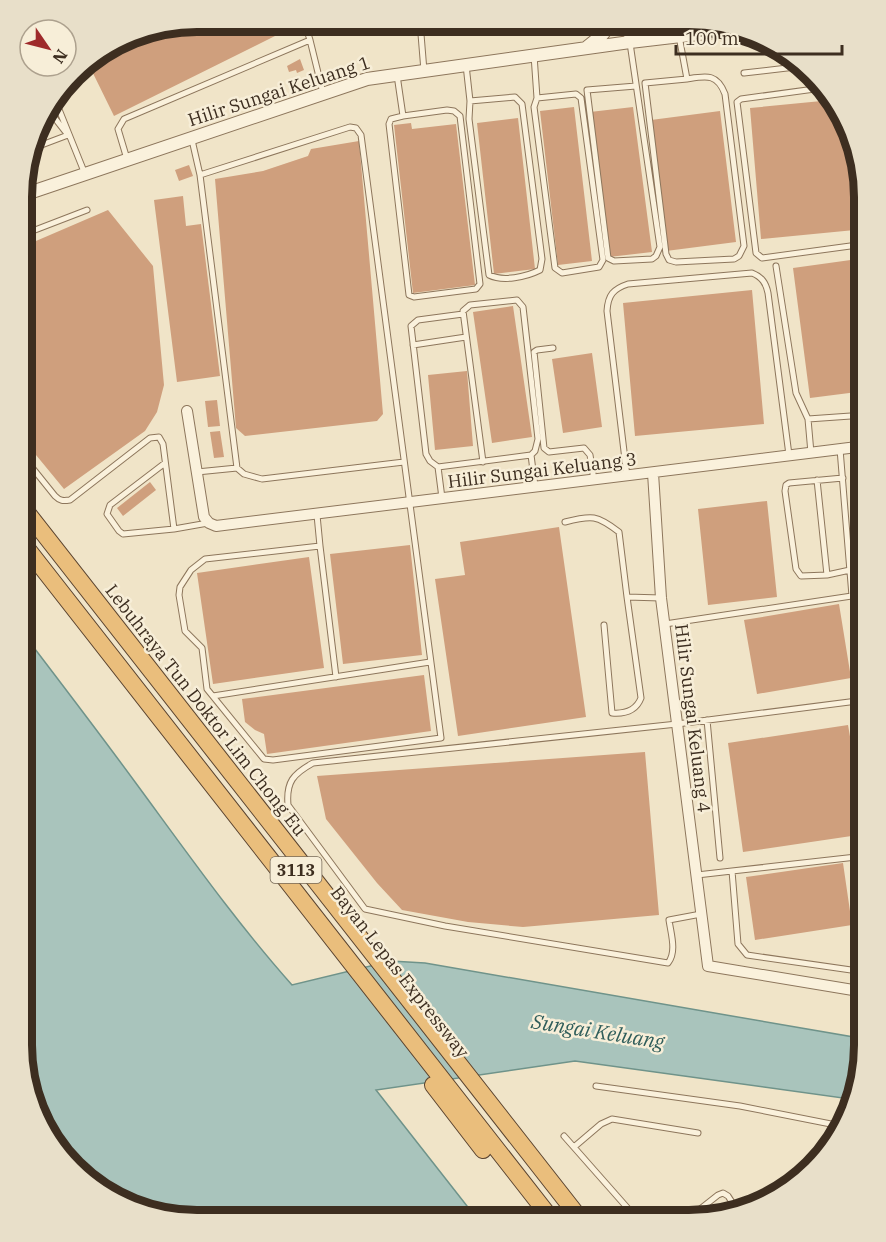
<svg xmlns="http://www.w3.org/2000/svg" width="886" height="1242" viewBox="0 0 886 1242" font-family="'IBM Plex Serif',serif">
<style>
.water{fill:#a9c4bc;stroke:#6f938a;stroke-width:1.5}
.building{fill:#cf9f7d}
.lines{fill:none;stroke-linecap:round;stroke-linejoin:round}
.service-casing{stroke:#8d765c;stroke-width:7}
.minor-casing{stroke:#8d765c;stroke-width:12}
.tertiary-casing{stroke:#8d765c;stroke-width:14}
.trunk-casing{stroke:#5b4430;stroke-width:18}
.service{stroke:#faf1dc;stroke-width:5}
.minor{stroke:#faf1dc;stroke-width:10}
.tertiary{stroke:#faf1dc;stroke-width:12}
.trunk{stroke:#eabe7c;stroke-width:16}
.labels{text-anchor:middle;dominant-baseline:central;stroke-width:5;stroke-linejoin:round;paint-order:stroke}
.shield{fill:#f7eed8;stroke:#756857;stroke-width:1.5}
.shield-label{font-size:16px;font-weight:bold;fill:#3d2e20}
.street-label{font-size:18px;fill:#3d2e20;stroke:#f7eed8}
.water-label{font-size:20px;font-style:italic;fill:#2f5d5a;stroke:#f7eed8}
.rim{fill:none;stroke:#3d2e20;stroke-width:8}
</style>
<rect width="100%" height="100%" fill="#f0e4c8"/>
<path class="water" d="M22 632C61 683 100 734 138 786 188 854 236 922 292 985L391 961 425 963 865 1039V1058L850 1099 575 1061 376 1090 478 1220H174L99 1191 39 1123 21 1046Z"/>
<path class="building" d="M196 21H290L293 27 114 116 87 61 139 30Z
M300 59 304 70 297 73 296 70 289 72 287 66Z
M832 100 847 119 865 196V229L761 239 750 108Z
M574 107 592 261 558 265 540 111Z
M633 107 652 252 609 257 590 112Z
M720 111 736 242 666 251 651 120Z
M518 118 535 269 494 274 477 123Z
M411 123 412 129 456 124 475 285 413 293 394 125Z
M359 141 383 414 377 421 245 436 236 428 215 179 263 171 308 156 311 149Z
M189 165 193 176 179 181 175 170Z
M183 196 186 226 201 224 220 376 177 382 154 200Z
M108 210 153 266 164 385 157 412 145 431 64 489 22 438V247Z
M865 258V391L810 398 793 268Z
M752 290 764 424 635 436 623 303Z
M513 306 532 437 492 443 473 312Z
M592 353 602 427 563 433 552 359Z
M467 371 473 446 435 450 428 375Z
M217 400 220 426 208 427 205 401Z
M220 431 224 457 214 458 210 432Z
M150 482 156 490 123 516 117 508Z
M767 501 777 597 708 605 698 509Z
M559 527 586 717 458 736 435 579 465 575 460 542Z
M410 545 422 655 343 664 330 554Z
M309 557 324 668 213 684 197 573Z
M839 604 851 678 757 694 744 620Z
M865 606V647L863 648 859 607Z
M424 675 431 731 267 754 264 734 255 730 245 722 242 699Z
M848 725 852 748 865 746V834L743 852 728 743Z
M645 752 659 915 523 927 468 922 402 910 377 883 326 819 317 776Z
M843 863 852 925 755 940 746 877Z"/>
<g class="lines">
<defs>
<path id="service" d="M420 22 424 71
M679 36 687 79C706 76 717 73 725 94L744 246 739 256 734 259 676 262 669 260 666 254 645 83 687 79
M310 40 323 93
M630 43 660 247 656 256 652 259 614 261 608 258 587 90 636 86
M534 55 537 98 576 94 581 98 603 260 599 267 562 273 555 268 534 107 537 98
M466 65 470 101 515 97 522 104 542 259 540 270C526 277 503 282 489 275L469 119 470 101
M744 73 804 66
M397 75 403 116 447 110 454 111 460 116 480 284 476 289 414 297 409 295 389 124 391 119 403 116
M822 88 741 99 737 102 756 253 762 258 865 244
M54 97 85 174
M192 140 200 175
M31 149 68 135 46 107
M127 159 118 129 124 119 310 40 304 21
M22 235 87 210
M776 266 796 393 808 419
M413 345 466 337
M553 348 537 350 534 352 544 448 549 452 584 448 590 455 594 480
M840 449 852 596
M811 453 808 419 865 415
M22 455 55 496C60 501 63 501 70 500L150 438 159 437 163 444 174 529 208 523
M483 462 463 311 470 305 517 300 523 307 538 439 535 451 531 455 535 486
M165 463 110 505 107 514 119 531 123 534 174 529
M438 467 430 461 426 454 411 326 418 320 463 314
M237 468 200 175 350 127 356 128 361 135 441 738 273 760 264 759 207 689 202 648 185 631 179 595 180 587 191 570 205 559 320 546 317 515
M197 472 237 468 244 474 262 479 404 462
M627 476 607 311C608 295 613 289 628 284L752 273C762 277 766 283 768 293L789 455
M843 478 789 483 786 485 785 491 796 569 801 576 827 575 850 570
M817 480 827 575
M442 498 438 467 531 455
M565 522C592 515 597 515 619 532L627 597 661 598
M320 546 336 677
M665 624 865 594
M604 625 612 713C625 714 636 711 641 698L627 597
M213 696 430 662
M707 720 720 858
M697 875 732 871
M701 914 669 920C671 934 677 952 668 963L445 926 365 909 288 805C286 782 293 774 313 763L677 724 865 700
M865 972 747 955 738 944 732 871 865 856
M596 1086 740 1106 841 1126
M564 1136 639 1221
M574 1147 601 1124 612 1119 698 1133
M685 1221 718 1195 723 1193 728 1196 737 1210"/>
<path id="minor" d="M187 411 204 517 209 523 216 526 865 446
M653 473 661 598 708 966 865 992"/>
<path id="tertiary" d="M643 22 647 40
M668 22 687 35
M630 42 631 22
M587 47 602 35 613 22
M23 195 367 79 630 42 732 30"/>
<path id="trunk" d="M22 506 582 1221
M22 542 553 1221
M433 1085 483 1150"/>
</defs>
<use href="#service" class="service-casing"/>
<use href="#minor" class="minor-casing"/>
<use href="#tertiary" class="tertiary-casing"/>
<use href="#trunk" class="trunk-casing"/>
<use href="#service" class="service"/>
<use href="#minor" class="minor"/>
<use href="#tertiary" class="tertiary"/>
<use href="#trunk" class="trunk"/>
</g>
<g class="labels">
<rect class="shield" x="270.5" y="857" width="51" height="26" rx="4.5"/>
<g class="shield-label">
<text x="296" y="870">3113</text>
</g>
<g class="street-label">
<text transform="translate(279 91) rotate(-18)">Hilir Sungai Keluang 1</text>
<text transform="translate(542 470) rotate(-7)">Hilir Sungai Keluang 3</text>
<text transform="translate(206 710) rotate(52)">Lebuhraya Tun Doktor Lim Chong Eu</text>
<text transform="translate(693 718) rotate(83)">Hilir Sungai Keluang 4</text>
<text transform="translate(400 972) rotate(52)">Bayan Lepas Expressway</text>
</g>
<g class="water-label">
<text transform="translate(598 1031) rotate(9)">Sungai Keluang</text>
</g>
</g>
<path d="M0 0H886V1242H0ZM197 32H689A165 165 0 0 1 854 197V1045A165 165 0 0 1 689 1210H197A165 165 0 0 1 32 1045V197A165 165 0 0 1 197 32Z" fill="#e8dfc9" fill-rule="evenodd"/>
<path class="rim" d="M197 32H689A165 165 0 0 1 854 197V1045A165 165 0 0 1 689 1210H197A165 165 0 0 1 32 1045V197A165 165 0 0 1 197 32Z"/>
<g transform="translate(48 48) rotate(125)"><circle r="28" fill="#f7eed8" stroke="#ada18e" stroke-width="1.5"/>
<path d="M0-4.5L10 22L0 15L-10 22Z" fill="#9e2a2b"/>
<text y="-9" font-size="16" font-weight="bold" text-anchor="middle" fill="#3d2e20">N</text>
</g>
<path d="M676 45v9h166v-9" fill="none" stroke="#3d2e20" stroke-width="3"/>
<text x="685" y="45" font-size="18" fill="#3d2e20" stroke="#f7eed8" stroke-width="4.5" paint-order="stroke">100 m</text>
</svg>
